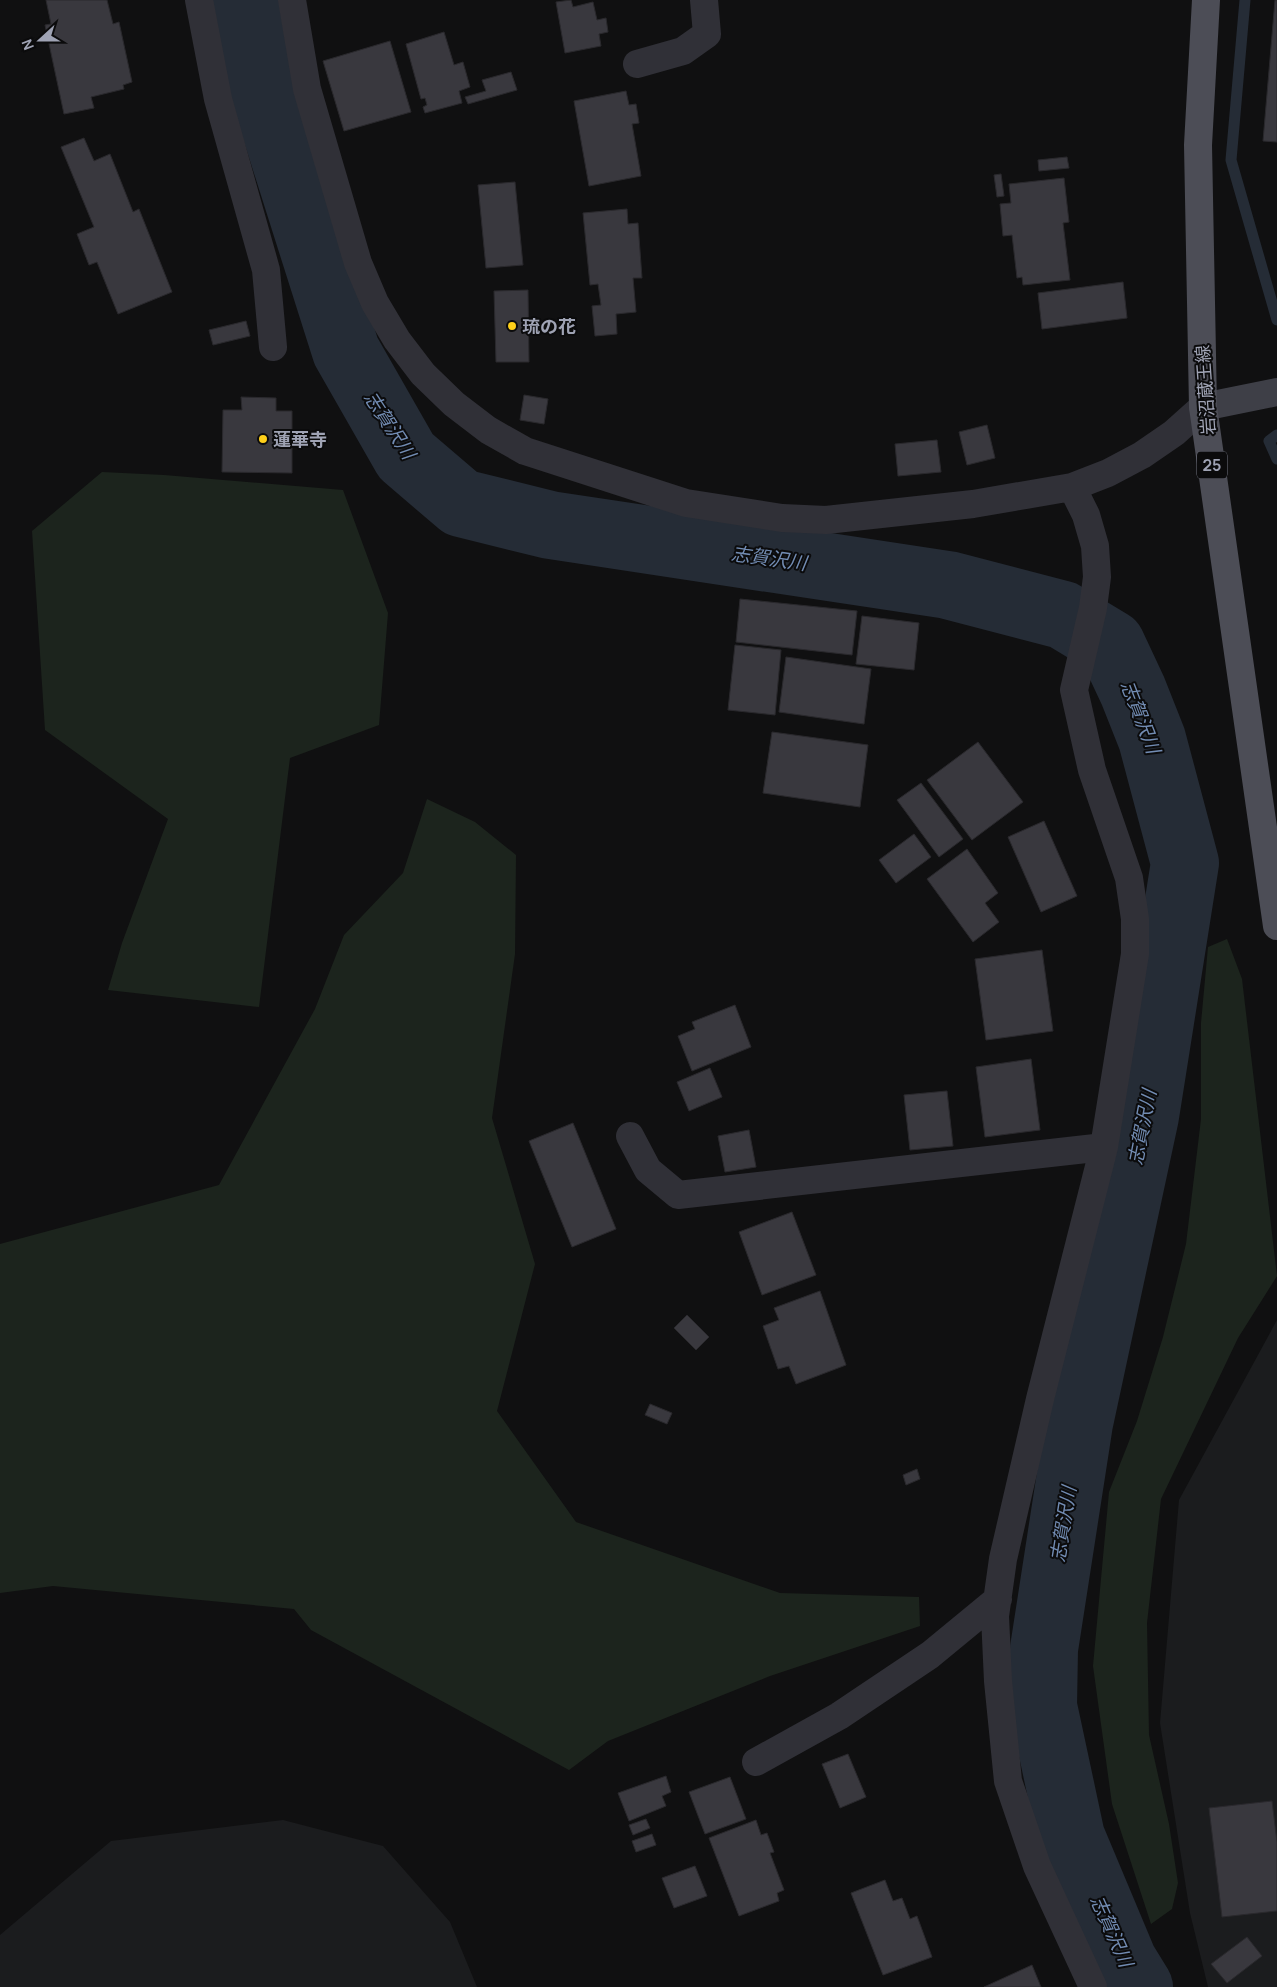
<svg xmlns="http://www.w3.org/2000/svg" width="1277" height="1987" viewBox="0 0 1277 1987" font-family="Manrope,'Noto Sans JP',sans-serif">
<style>
.built{fill:#1b1c1e}
.green{fill:#1c241d}
.lines{fill:none;stroke-linecap:round;stroke-linejoin:round}
.stream{stroke:#252c36;stroke-width:11}
.river{stroke:#252c36;stroke-width:68}
.building{fill:#39383e;stroke:#2a292d}
.street{stroke:#303037;stroke-width:28}
.secondary{stroke:#3e3f47;stroke-width:28}
.primary{stroke:#4c4d56;stroke-width:28}
.poi-dot{fill:#ffd01a;stroke:#0b0b0c;stroke-width:2}
.labels{text-anchor:middle;dominant-baseline:central;stroke-width:4;stroke-linejoin:round;paint-order:stroke}
.shield{fill:#0b0b0c;stroke:#737582;stroke-width:1}
.shield-label{font-size:16px;font-weight:bold;fill:#9fa3b4}
.poi-label{font-size:18px;font-weight:bold;fill:#9fa3b4;stroke:#0b0b0c;text-anchor:start}
.street-label{font-size:18px;fill:#9fa3b4;stroke:#0b0b0c}
.water-label{font-size:19px;font-style:italic;fill:#728cb3;stroke:#0b0b0c}
</style>
<rect width="100%" height="100%" fill="#101011"/>
<path class="built" d="M1277 1320V1987H1208L1190 1913 1160 1723 1179 1500Z
M283 1820 383 1846 450 1922 477 1987H0V1935L111 1841Z"/>
<path class="green" d="M102 472 164 475 343 490 388 613 379 725 290 758 259 1007 108 990 122 943 168 819 45 730 32 531Z
M427 799 475 822 516 855 515 954 492 1118 535 1264 497 1411 576 1522 780 1593 919 1597 920 1626 770 1676 608 1741 569 1770 311 1630 294 1609 53 1586 0 1593V1244L219 1185 315 1009 344 935 403 873Z
M1227 939 1242 979 1277 1276 1238 1338 1161 1499 1147 1623 1149 1735 1169 1824 1178 1883 1172 1909 1151 1924 1112 1804 1093 1666 1109 1492 1137 1421 1163 1337 1186 1244 1201 1119V1023L1208 947Z"/>
<g class="lines">
<path class="stream" d="M1245 0 1231 160 1277 320
M1277 435 1269 441 1277 459"/>
<path class="river" d="M244 0 255 64 346 351 406 456 461 503 550 525 948 585 1063 615 1111 644 1133 691 1152 739 1185 863 1145 1116 1079 1423 1044 1649 1043 1706 1071 1837 1123 1961 1139 1987"/>
</g>
<path class="building" d="M46 0H107L113 24 119 22 132 82 123 85 124 89 91 97 94 108 64 114 45 25 51 24Z
M571 0 573 7 593 2 597 20 606 18 608 32 599 34 601 46 565 53 556 2Z
M1275 0H1277V142L1263 141Z
M444 32 454 65 463 62 470 87 459 91 462 103 425 113 423 107 427 105 425 98 421 99 406 44Z
M390 41 411 112 344 131 323 61Z
M511 72 517 90 468 104 465 97 486 91 482 80Z
M626 91 629 105 636 104 639 123 632 124 641 176 589 186 574 101Z
M84 138 94 161 110 154 133 212 139 209 172 292 118 314 97 262 89 265 77 234 94 227 61 147Z
M1067 157 1069 168 1039 171 1038 160Z
M1001 174 1004 196 997 197 994 175Z
M1064 178 1069 222 1063 223 1070 280 1023 285 1022 277 1017 278 1012 235 1003 236 1000 204 1011 203 1009 184Z
M515 182 523 265 486 268 478 185Z
M627 209 628 224 638 223 642 278H633L636 312 616 314 617 334 595 336 592 306 601 305 598 284 590 285 583 213Z
M1123 282 1127 318 1042 329 1038 293Z
M528 290 529 362H496L494 291Z
M246 321 250 336 213 345 209 330Z
M524 395 548 399 544 424 520 420Z
M241 397 276 398V411H292V473L222 472 223 410H242Z
M987 425 995 458 967 465 959 432Z
M937 440 941 472 898 476 895 444Z
M740 599 857 611 852 655 736 642Z
M862 616 919 623 914 670 856 664Z
M735 645 781 650 775 715 728 710Z
M786 657 871 669 864 724 779 712Z
M772 732 868 745 860 807 763 793Z
M978 742 1023 802 972 840 927 780Z
M921 783 963 839 939 857 897 800Z
M1044 821 1077 896 1041 912 1008 837Z
M914 834 931 857 896 883 879 860Z
M967 849 998 893 985 903 999 922 973 942 927 879Z
M1042 950 1053 1031 986 1040 975 959Z
M735 1005 751 1047 692 1071 678 1036 695 1029 692 1022Z
M1031 1059 1040 1130 985 1137 976 1067Z
M710 1068 722 1097 689 1111 677 1082Z
M947 1091 953 1146 910 1150 904 1095Z
M573 1123 616 1229 572 1247 529 1141Z
M749 1130 756 1167 725 1172 718 1136Z
M792 1212 816 1275 762 1295 739 1232Z
M820 1291 846 1365 796 1384 789 1366 778 1369 763 1326 779 1320 774 1308Z
M687 1315 709 1337 696 1350 674 1328Z
M650 1404 672 1413 667 1424 645 1415Z
M917 1469 920 1479 906 1485 903 1475Z
M848 1754 866 1797 840 1808 822 1764Z
M666 1776 671 1792 662 1796 666 1806 629 1821 618 1793Z
M730 1777 746 1819 705 1834 689 1792Z
M1272 1801 1277 1842V1911L1222 1917 1209 1808Z
M646 1819 650 1828 633 1835 629 1825Z
M756 1820 761 1835 767 1833 774 1852 770 1853 784 1890 777 1893 779 1901 739 1916 709 1838Z
M652 1834 656 1845 636 1852 632 1841Z
M695 1866 707 1896 674 1908 662 1878Z
M885 1880 893 1901 902 1898 910 1919 917 1916 932 1957 883 1975 851 1893Z
M1247 1937 1262 1956 1227 1983 1211 1964Z
M1032 1965 1041 1987H984Z"/>
<g class="lines">
<path class="street" d="M199 0 218 99 266 270 273 347
M292 0 307 89 358 263 375 303 397 340 423 374 454 404 488 430 525 451 686 503 782 518 826 520 973 504 1072 487 1108 473 1142 455 1174 433 1203 407
M637 64 683 51 707 34 704 0
M1072 487 1086 515 1095 546 1097 577 1093 608 1074 690 1092 770 1129 878 1135 919V954L1104 1147 1040 1399 1003 1559 995 1616 998 1681 1008 1781 1037 1866 1093 1987
M630 1136 648 1170 678 1195 1104 1147
M756 1762 839 1716 930 1655 998 1599"/>
<path class="secondary" d="M1203 407 1277 392"/>
<path class="primary" d="M1206 0 1198 145 1203 407 1277 926"/>
</g>
<g class="poi-dot">
<circle cx="512" cy="326" r="5"/>
<circle cx="263" cy="439" r="5"/>
</g>
<g class="labels">
<rect class="shield" x="1197" y="451.5" width="30" height="27" rx="4"/>
<g class="shield-label">
<text x="1212" y="465">25</text>
</g>
<g class="poi-label">
<text x="522" y="326">琉の花</text>
<text x="273" y="439">蓮華寺</text>
</g>
<g class="street-label">
<text transform="translate(1205 390) rotate(-94)">岩沼蔵王線</text>
</g>
<g class="water-label">
<text transform="translate(390 425) rotate(57)">志賀沢川</text>
<text transform="translate(769 558) rotate(8)">志賀沢川</text>
<text transform="translate(1141 717) rotate(69)">志賀沢川</text>
<text transform="translate(1142 1127) rotate(-79)">志賀沢川</text>
<text transform="translate(1063 1524) rotate(-81)">志賀沢川</text>
<text transform="translate(1112 1931) rotate(66)">志賀沢川</text>
</g>
</g>
<g transform="translate(40 40) rotate(249)" stroke="#0b0b0c" stroke-width="4" paint-order="stroke">
<path d="M0-4L9 19L0 12L-9 19Z" fill="#9fa3b4"/>
<text y="-8" font-size="14" font-weight="bold" text-anchor="middle" fill="#9fa3b4">N</text>
</g>
</svg>
